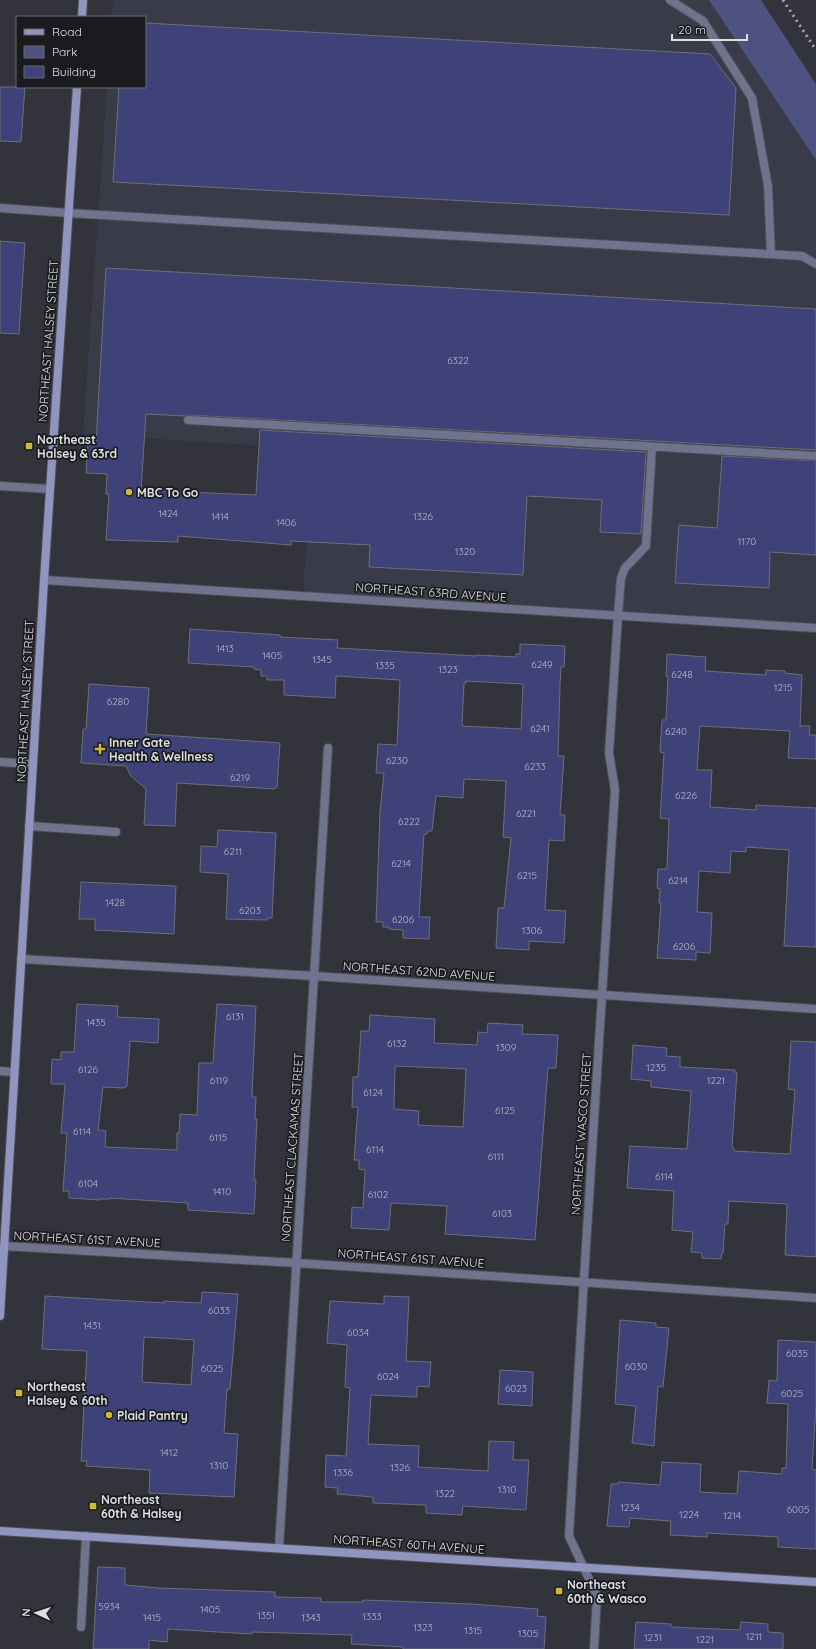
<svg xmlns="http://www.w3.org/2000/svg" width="816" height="1649" viewBox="0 0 816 1649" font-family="Quicksand,sans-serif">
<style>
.built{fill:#393b49}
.green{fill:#4d5280}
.building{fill:#3e4279;stroke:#6e6f77;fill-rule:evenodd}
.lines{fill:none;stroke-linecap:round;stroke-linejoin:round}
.lane-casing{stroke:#4e4f56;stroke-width:10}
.street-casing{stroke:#4e4f56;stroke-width:10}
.secondary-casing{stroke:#4e4f56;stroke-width:10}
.lane{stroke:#6f738d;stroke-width:8}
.street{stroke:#6f738d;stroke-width:8}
.secondary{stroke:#8f95bf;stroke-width:8}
.rail{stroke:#a7a8ad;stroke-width:3;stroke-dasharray:2 4;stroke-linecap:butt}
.poi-dot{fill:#d0b837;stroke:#1b1b1f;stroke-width:1.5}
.labels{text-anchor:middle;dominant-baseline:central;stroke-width:3.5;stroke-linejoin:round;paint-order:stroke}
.number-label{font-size:10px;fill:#b7b8c9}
.street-label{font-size:12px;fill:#dfe0e4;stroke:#1b1b1f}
.poi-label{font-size:12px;font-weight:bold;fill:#dfe0e4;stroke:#1b1b1f;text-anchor:start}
</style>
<rect width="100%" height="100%" fill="#32333b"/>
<path class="built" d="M113 0H715L816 146V630L303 600 311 449 83 434 107 87H145V17H111Z"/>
<path class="green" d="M709 0H761L816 84V160Z"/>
<path class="building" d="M145 23 710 54 736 88 729 215 113 182 119 87H145Z
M0 87H25L21 142 0 141Z
M0 241 25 243 19 334 0 333Z
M106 268 816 309V450L188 415 185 416 146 414 141 490 256 495 260 430 646 452 641 534 600 532 602 500 527 496 523 575 369 567 370 545 291 541V545L178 536V542L106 540 109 494H106L107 474 86 473 88 442H96Z
M722 456 816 461V555L770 552 769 588 675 583 679 525 717 528Z
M190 629 280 635V637L338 640 337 648 476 656V655L516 657V654H520V644L565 646 564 667H561L560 685 558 756H564L560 815H565L564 841 549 840 545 910 566 911 564 943 529 941V950L496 948 498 908H504L511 838 503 837 506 781 464 779 463 798 436 796 432 831H428L427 834H424L419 917H430L429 939 403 938V930L389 929V927H383V922H376L380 812 384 773H376L378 744 397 745 400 680 336 676 335 698 284 695V680H267V676H261V670L254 669V667L188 663ZM466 681 523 684 521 729 462 726 464 683H466Z
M667 654 706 657 705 671 766 675V670L785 671V673L802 675 800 726H810L809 735H816V759L788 758 790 731 700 726 697 770H712L710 807 756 810V805L816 808V947L784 946 789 850 746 847V852L731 851 730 873 699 871 697 912 712 913 710 953 696 952V960L657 958 661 903H659L660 889 657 888 658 869H667L669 819 660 818 664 753 660 752 662 720H666L668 676H666Z
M89 684 149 688 146 734 280 743 277 787 275 789 177 783 175 826 144 825 146 789 131 776 126 766 81 763 83 729H86Z
M218 830 276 833 272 918H267V920L226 919 228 874 200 872 201 846 217 847Z
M81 882 176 886 174 934 95 930V919H79Z
M77 1004 118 1006 117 1017 159 1019 158 1043 130 1041 127 1086 124 1088 103 1087 98 1130 106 1131 105 1147 177 1150V1133H179L180 1114 197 1115 199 1063H213L217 1004 256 1006 252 1097H256L255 1119H257L254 1180H256L254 1214 188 1210V1203L110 1198V1199H100V1200L69 1198V1191H63L67 1133H61L65 1084H51L52 1059 61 1060V1052H74Z
M370 1015 435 1019 434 1043 477 1045 478 1032 487 1033 488 1023 523 1025 522 1034 558 1035 556 1068H548L535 1240 445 1234 447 1206 391 1203 389 1230 351 1228 352 1207 363 1208 365 1170 359 1169V1160H354L358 1107H352L353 1077H358L361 1031H369ZM395 1066 466 1069 463 1127 418 1125 419 1111 394 1109Z
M791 1041 816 1042V1257L785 1255 787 1204 729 1201 728 1224H725L723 1253H722L721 1259 702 1258V1253L691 1252 693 1232 672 1230 674 1191 627 1188 630 1146 687 1149 691 1091 651 1087V1081L631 1079 633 1045 667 1048 666 1056 680 1057V1067L735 1070 734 1072H737L732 1147 734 1148V1151L790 1154 795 1090 788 1089Z
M202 1292 238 1294 230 1389H227L224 1433 238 1434 234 1497 149 1493 150 1470 86 1466 87 1461H81L87 1351 42 1349 45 1296 164 1303V1301L201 1303ZM144 1337 194 1340 191 1385 142 1382Z
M384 1296 409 1297 406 1361 431 1362 429 1387 417 1386V1397L371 1395 368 1444 419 1446 418 1467 488 1471 489 1441 514 1442 513 1460H529L526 1510 463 1506 462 1515 426 1513V1505L373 1503V1497L337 1494 338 1488 325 1487 326 1455 346 1456 350 1388 345 1387 347 1345 327 1343 330 1301 384 1304Z
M620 1320 656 1323V1327L669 1328 663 1387 658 1386 654 1446 632 1443 636 1406 615 1404Z
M778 1340 816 1342V1406L812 1469 816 1470V1549L778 1547V1537L707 1533V1537L670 1535 671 1521 630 1518 629 1527 607 1526 611 1484H618V1482L660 1485 662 1462 701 1464 700 1492 737 1494 739 1471 782 1474V1468H786L788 1404 767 1403 769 1380 777 1381Z
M500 1370 533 1372 532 1406 498 1404Z
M98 1567 125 1568V1585L159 1588 275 1592V1597L321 1598V1602H363V1600L471 1604 538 1609 537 1616 546 1617 544 1649H403V1647L351 1644 352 1635 252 1632V1634L168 1629 167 1642 149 1640V1649H93Z
M636 1622 671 1624V1627L740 1630 741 1622 768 1624V1632L783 1633V1649H634Z"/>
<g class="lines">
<defs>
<path id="lane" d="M670 0 703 21 752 98 768 186 771 254
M68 213 802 256 816 264
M188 420 816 456
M618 615 621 578 625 568 646 546 652 447
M29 826 116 832
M81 1627 86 1536"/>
<path id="street" d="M0 208 68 213
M0 486 50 489
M44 580 816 628
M0 762 33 764
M21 959 298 975 816 1009
M0 1071 14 1072
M4 1246 297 1263 816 1298
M279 1548 328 748
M594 1649 597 1596 569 1536 584 1278 615 790 609 753 618 615"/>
<path id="secondary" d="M82 17 83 0
M0 1316 44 580 77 87
M0 1531 816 1582"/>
</defs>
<use href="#lane" class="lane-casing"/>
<use href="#street" class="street-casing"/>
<use href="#secondary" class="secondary-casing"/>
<use href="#lane" class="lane"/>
<use href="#street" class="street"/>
<use href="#secondary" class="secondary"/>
<path class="rail" d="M783 0 816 50"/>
</g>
<g class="poi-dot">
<rect x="25" y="442" width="8" height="8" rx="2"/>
<circle cx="129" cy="492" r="4"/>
<path d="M98 743h4v4h4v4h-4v4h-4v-4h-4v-4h4z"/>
<rect x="15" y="1389" width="8" height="8" rx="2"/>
<circle cx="109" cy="1415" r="4"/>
<rect x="89" y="1502" width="8" height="8" rx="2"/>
<rect x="555" y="1587" width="8" height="8" rx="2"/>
</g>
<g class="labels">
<g class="number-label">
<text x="458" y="360">6322</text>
<text x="168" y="513">1424</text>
<text x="220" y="516">1414</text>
<text x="423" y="516">1326</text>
<text x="286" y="522">1406</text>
<text x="747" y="541">1170</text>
<text x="465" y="551">1320</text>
<text x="225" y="648">1413</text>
<text x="272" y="655">1405</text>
<text x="322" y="659">1345</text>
<text x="542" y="664">6249</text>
<text x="385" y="665">1335</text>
<text x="448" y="669">1323</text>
<text x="682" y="674">6248</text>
<text x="783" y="687">1215</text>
<text x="118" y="701">6280</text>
<text x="540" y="728">6241</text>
<text x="676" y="731">6240</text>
<text x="397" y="760">6230</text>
<text x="535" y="766">6233</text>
<text x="240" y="777">6219</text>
<text x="686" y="795">6226</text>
<text x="526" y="813">6221</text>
<text x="409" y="821">6222</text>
<text x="233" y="851">6211</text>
<text x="401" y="863">6214</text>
<text x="527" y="875">6215</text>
<text x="678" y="880">6214</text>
<text x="115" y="902">1428</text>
<text x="250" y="910">6203</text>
<text x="403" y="919">6206</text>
<text x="532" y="930">1306</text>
<text x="684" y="946">6206</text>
<text x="235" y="1016">6131</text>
<text x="96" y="1022">1435</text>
<text x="397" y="1043">6132</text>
<text x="506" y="1047">1309</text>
<text x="656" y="1067">1235</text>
<text x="88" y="1069">6126</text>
<text x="219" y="1080">6119</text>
<text x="716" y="1080">1221</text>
<text x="373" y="1092">6124</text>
<text x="505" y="1110">6125</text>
<text x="82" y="1131">6114</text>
<text x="218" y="1137">6115</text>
<text x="375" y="1149">6114</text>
<text x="496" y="1156">6111</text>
<text x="664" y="1176">6114</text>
<text x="88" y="1183">6104</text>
<text x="222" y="1191">1410</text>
<text x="378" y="1194">6102</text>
<text x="502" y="1213">6103</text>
<text x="219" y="1310">6033</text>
<text x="92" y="1325">1431</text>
<text x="358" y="1332">6034</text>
<text x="797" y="1353">6035</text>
<text x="636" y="1366">6030</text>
<text x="212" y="1368">6025</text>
<text x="388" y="1376">6024</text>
<text x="516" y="1388">6023</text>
<text x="792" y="1393">6025</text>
<text x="169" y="1452">1412</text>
<text x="219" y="1465">1310</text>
<text x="400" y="1467">1326</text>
<text x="343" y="1472">1336</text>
<text x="507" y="1489">1310</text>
<text x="445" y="1493">1322</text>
<text x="630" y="1507">1234</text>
<text x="798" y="1509">6005</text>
<text x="689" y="1514">1224</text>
<text x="732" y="1515">1214</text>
<text x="109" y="1606">5934</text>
<text x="210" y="1609">1405</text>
<text x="266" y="1615">1351</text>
<text x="372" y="1616">1333</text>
<text x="152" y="1617">1415</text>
<text x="311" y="1617">1343</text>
<text x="423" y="1627">1323</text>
<text x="473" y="1630">1315</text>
<text x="528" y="1633">1305</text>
<text x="754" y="1636">1211</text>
<text x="653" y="1637">1231</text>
<text x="705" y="1639">1221</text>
</g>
<g class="street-label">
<text transform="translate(48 341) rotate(-86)">NORTHEAST HALSEY STREET</text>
<text transform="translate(431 592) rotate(4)">NORTHEAST 63RD AVENUE</text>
<text transform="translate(25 701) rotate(-87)">NORTHEAST HALSEY STREET</text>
<text transform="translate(419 971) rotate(4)">NORTHEAST 62ND AVENUE</text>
<text transform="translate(581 1134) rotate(-86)">NORTHEAST WASCO STREET</text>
<text transform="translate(292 1147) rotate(-86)">NORTHEAST CLACKAMAS STREET</text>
<text transform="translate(87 1239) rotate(3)">NORTHEAST 61ST AVENUE</text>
<text transform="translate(411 1258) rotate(4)">NORTHEAST 61ST AVENUE</text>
<text transform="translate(409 1544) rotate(4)">NORTHEAST 60TH AVENUE</text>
</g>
<g class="poi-label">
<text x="37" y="439">Northeast<tspan x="37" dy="14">Halsey &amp; 63rd</tspan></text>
<text x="137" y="492">MBC To Go</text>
<text x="109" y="742">Inner Gate<tspan x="109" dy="14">Health &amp; Wellness</tspan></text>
<text x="27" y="1386">Northeast<tspan x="27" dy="14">Halsey &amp; 60th</tspan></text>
<text x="117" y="1415">Plaid Pantry</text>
<text x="101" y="1499">Northeast<tspan x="101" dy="14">60th &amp; Halsey</tspan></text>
<text x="567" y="1584">Northeast<tspan x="567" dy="14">60th &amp; Wasco</tspan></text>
</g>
</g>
<rect x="16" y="16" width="130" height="72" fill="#1b1b1f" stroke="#696a6e"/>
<rect x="24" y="29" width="20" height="6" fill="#8f95bf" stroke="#696a6e"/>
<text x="52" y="36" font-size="12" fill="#dfe0e4">Road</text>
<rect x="24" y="46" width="20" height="12" fill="#4d5280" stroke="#696a6e"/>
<text x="52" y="56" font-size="12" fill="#dfe0e4">Park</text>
<rect x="24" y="66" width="20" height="12" fill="#3e4279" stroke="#696a6e"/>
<text x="52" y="76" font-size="12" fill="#dfe0e4">Building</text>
<g transform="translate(36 1613) rotate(273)" stroke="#1b1b1f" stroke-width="3" paint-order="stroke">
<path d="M0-3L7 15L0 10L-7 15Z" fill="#dfe0e4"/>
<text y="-6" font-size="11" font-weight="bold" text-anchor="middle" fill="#dfe0e4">N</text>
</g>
<path d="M672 34v6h75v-6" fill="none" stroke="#dfe0e4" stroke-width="2"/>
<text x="678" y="34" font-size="12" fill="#dfe0e4" stroke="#1b1b1f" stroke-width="3" paint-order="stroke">20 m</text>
</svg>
